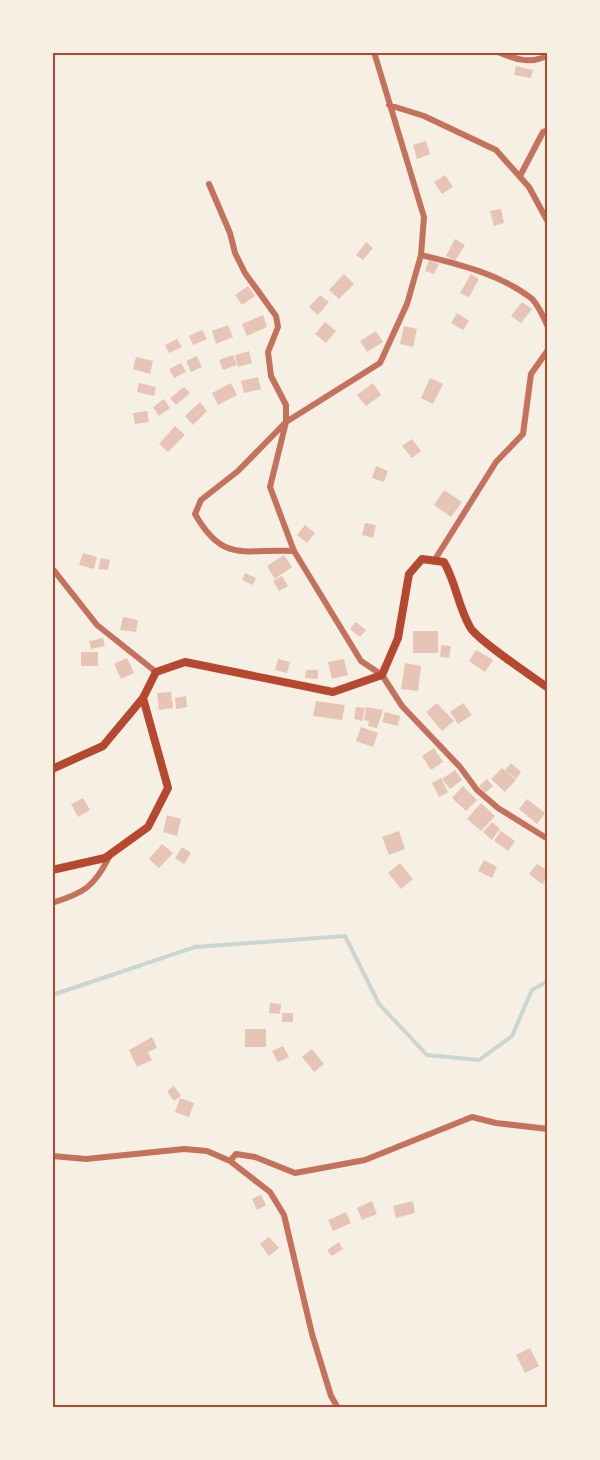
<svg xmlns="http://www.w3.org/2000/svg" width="600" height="1460" viewBox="0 0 600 1460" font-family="Jost,sans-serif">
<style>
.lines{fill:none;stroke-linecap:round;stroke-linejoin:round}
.stream{stroke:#c9d6d2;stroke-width:4}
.building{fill:#e6c5b7}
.minor{stroke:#c5725c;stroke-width:6}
.secondary{stroke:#b5482f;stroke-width:8}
.neatline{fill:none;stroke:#b5482f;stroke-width:2}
</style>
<rect width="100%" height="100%" fill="#f6efe4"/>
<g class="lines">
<path class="stream" d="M52 995 195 947 345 936 379 1004 427 1055 479 1060 512 1036 532 990 548 981"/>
</g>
<path class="building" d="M516 66 533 70 531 78 514 75Z
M426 141 430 154 417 159 413 145Z
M445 175 453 187 442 194 434 182Z
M501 209 504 223 494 226 490 211Z
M455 239 465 245 455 261 446 256Z
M366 242 373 248 363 260 356 255Z
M429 260 439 264 434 274 425 271Z
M344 274 354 284 339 299 329 290Z
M471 274 479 279 469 297 460 293Z
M248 286 255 296 242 305 235 295Z
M320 295 329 302 318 315 309 307Z
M522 302 532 309 521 323 511 316Z
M457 313 469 321 463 330 451 323Z
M263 315 267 327 247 336 242 324Z
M325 322 336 331 326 343 315 334Z
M228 325 233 337 216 344 212 331Z
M404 326 417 329 413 347 400 344Z
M202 330 207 339 193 345 189 336Z
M376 331 383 342 367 352 360 341Z
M177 339 182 347 169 353 165 345Z
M249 351 252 363 238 367 235 355Z
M233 355 237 365 223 370 219 360Z
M197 356 202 367 191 372 186 361Z
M136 357 153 361 150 374 133 369Z
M181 363 186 372 174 378 169 369Z
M258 377 261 389 244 393 241 381Z
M430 378 443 384 433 404 421 398Z
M139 383 156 387 154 396 137 392Z
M231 383 237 395 218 405 212 393Z
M373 383 381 395 366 406 357 395Z
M184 387 190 393 176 405 170 398Z
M164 399 170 408 159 416 153 407Z
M200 402 207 411 193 425 185 416Z
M147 411 149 422 135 424 133 413Z
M175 426 185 435 168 452 159 444Z
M412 439 421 451 412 458 402 446Z
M376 466 388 471 384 482 372 478Z
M444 490 462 502 451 517 434 505Z
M365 523 376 525 373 538 362 535Z
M305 525 315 533 307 543 297 535Z
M83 553 97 557 94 569 79 565Z
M284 555 292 567 275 579 267 566Z
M101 558 110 560 108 570 98 569Z
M245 573 256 578 253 585 242 580Z
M282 576 288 586 279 591 273 581Z
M123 617 138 620 136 632 120 630Z
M356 622 366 630 360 637 350 629Z
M413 631H438V653H413Z
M103 638 105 646 91 649 89 641Z
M441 645 451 646 449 658 440 657Z
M476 650 493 660 485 672 469 661Z
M81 652H98V666H81Z
M127 658 134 673 121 679 114 664Z
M278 659 290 662 287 673 275 670Z
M344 659 348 675 332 679 328 662Z
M405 663 421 666 418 691 401 689Z
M306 670H318V679L305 678Z
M171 692 173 708 159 710 157 693Z
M186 696 187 707 176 709 175 698Z
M316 701 345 705 342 720 313 716Z
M437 703 454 721 442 731 426 712Z
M463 703 472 715 458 724 450 712Z
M356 707 365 708 362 721 354 719Z
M366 707 383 710 377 728 368 726 369 721 364 720Z
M385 712 400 716 398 726 382 722Z
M361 727 378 733 373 747 356 741Z
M434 748 443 762 431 770 422 756Z
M511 763 521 772 516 779 505 770Z
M502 768 516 780 505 792 491 779Z
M455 770 462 780 450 789 442 779Z
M441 778 448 792 439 797 432 783Z
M487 779 493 786 485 793 479 786Z
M463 786 477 800 466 811 452 798Z
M83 798 90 810 78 817 71 804Z
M527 799 545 813 537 824 519 809Z
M481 803 495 816 481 831 467 819Z
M167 815 181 819 177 836 163 832Z
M492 822 500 829 492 840 483 832Z
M399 831 405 849 389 855 382 837Z
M501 831 515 841 508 851 494 841Z
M162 844 173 853 159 868 149 859Z
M182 847 191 853 184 864 175 858Z
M484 860 497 867 492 878 478 871Z
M400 863 413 879 401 889 388 873Z
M537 864 548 871V877L542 884 529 874Z
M270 1003 281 1004 280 1014 269 1013Z
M282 1013H293V1022H282Z
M245 1029H266V1047H245Z
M152 1037 157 1048 148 1052 152 1060 137 1067 129 1050Z
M283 1046 289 1057 278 1062 272 1051Z
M312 1049 324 1064 314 1072 302 1057Z
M174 1086 181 1096 174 1101 167 1091Z
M180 1098 194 1103 189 1117 175 1112Z
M261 1195 266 1205 257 1210 252 1199Z
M372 1201 377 1214 362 1220 357 1208Z
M413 1201 415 1213 396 1218 393 1206Z
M346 1212 351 1223 333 1231 328 1220Z
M269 1237 279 1248 269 1256 260 1244Z
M339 1242 343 1249 332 1256 327 1250Z
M530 1348 539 1366 525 1373 516 1355Z"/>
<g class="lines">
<path class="minor" d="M498 52C514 59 532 65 548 55
M389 105 424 116 496 150 529 187 548 222
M520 176 543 132 548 130
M209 184 230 233 235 253 245 273 276 316 278 327 268 352 271 376 286 405V422L270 487 294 551 361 661 382 675 402 706 460 767 477 790 498 808 548 839
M421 255C458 264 500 274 531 298 538 304 544 318 548 327
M294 551C245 548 224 565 195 514L201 500 238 471 286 422 380 363 407 304 421 255 424 217 374 52
M434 561 496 462 523 434 531 374 548 350
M52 568 97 625 156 672
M52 903C84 893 94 887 109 857
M52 1156 86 1159 184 1149 207 1151 230 1161 270 1192 284 1215 312 1334 331 1396 338 1408
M230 1161 236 1154 255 1157 295 1173 365 1160 472 1117 496 1123 548 1129
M548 1185V1187"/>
<path class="secondary" d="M52 769 103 746 143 698
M52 870 105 858 148 827 168 788 143 698 156 672 185 662 333 692 382 675 398 638 409 574 422 559 444 562C456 583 458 606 470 627 476 639 533 677 548 688"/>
</g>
<rect width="600" height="1460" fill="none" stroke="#f6efe4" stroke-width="108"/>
<rect x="54" y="54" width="492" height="1352" class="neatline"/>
</svg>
